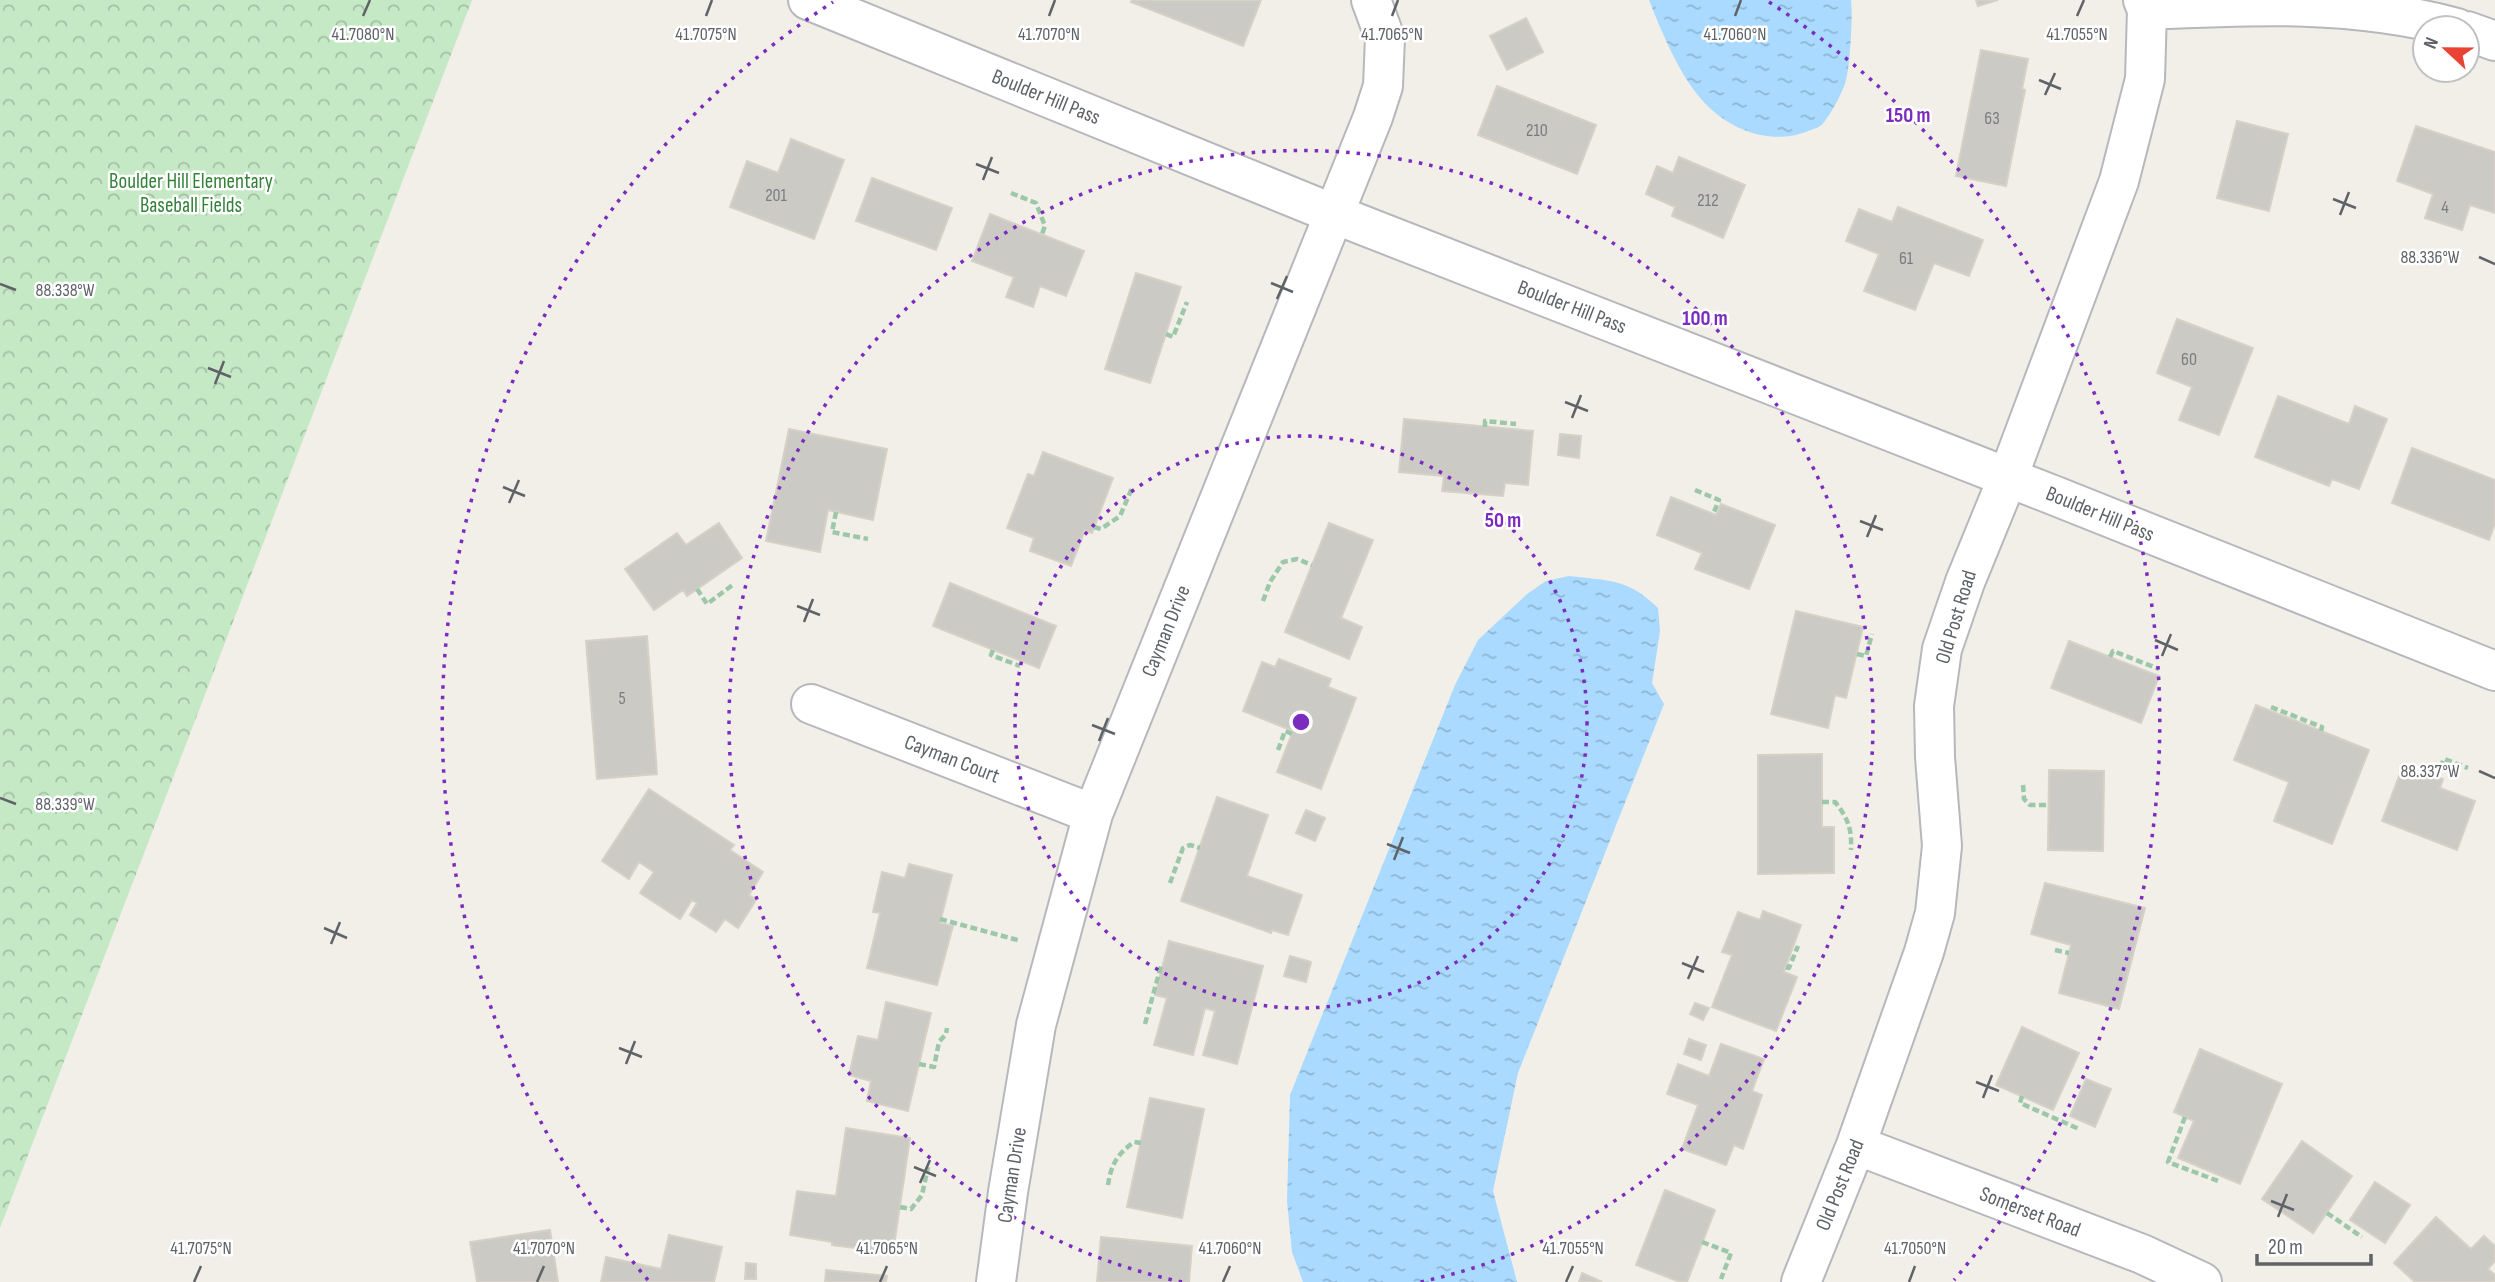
<svg xmlns="http://www.w3.org/2000/svg" width="2495" height="1282" viewBox="0 0 2495 1282" font-family="'Sofia Sans Condensed',sans-serif">
<style>
.forest{fill:url(#forest-crowns)}
.water{fill:url(#water-ripples)}
.building{fill:#cccac5;stroke:#d6d1c6;stroke-width:2}
.lines{fill:none;stroke-linecap:round;stroke-linejoin:round}
.minor-casing{stroke:#b5b8bc;stroke-width:42}
.tertiary-casing{stroke:#b5b8bc;stroke-width:42}
.path{stroke:#9cc7a9;stroke-width:4.5;stroke-dasharray:7 3.5;stroke-linecap:butt}
.minor{stroke:#fff;stroke-width:38}
.tertiary{stroke:#fff;stroke-width:38}
.ticks{fill:none;stroke:#5f6368;stroke-width:2.5}
.ring{fill:none;stroke:#7b2cbf;stroke-width:3.5;stroke-dasharray:3.5 7}
.labels{text-anchor:middle;dominant-baseline:central;stroke-width:5;stroke-linejoin:round;paint-order:stroke}
.number-label{font-size:18px;fill:#7a7d7f}
.street-label{font-size:21px;fill:#5f6368;stroke:#fff}
.park-label{font-size:21px;fill:#348238;stroke:#fff}
.ticks-label{font-size:18px;text-anchor:middle;fill:#5f6368;stroke:#fff;stroke-width:5;stroke-linejoin:round;paint-order:stroke}
.centre{fill:#7b2cbf;stroke:#fff;stroke-width:3.5}
.ring-label{font-size:21px;text-anchor:middle;font-weight:bold;fill:#7b2cbf;stroke:#fff;stroke-width:5;stroke-linejoin:round;paint-order:stroke}
</style>
<defs>
<pattern id="forest-crowns" width="20" height="18" patternUnits="userSpaceOnUse" patternTransform="scale(1.75)"><rect width="20" height="18" fill="#c5e8c5"/><path d="M2 6a3 3 0 1 1 6 0M12 15a3 3 0 1 1 6 0" fill="none" stroke="#a3c0a4"/></pattern>
<pattern id="water-ripples" width="26" height="14" patternUnits="userSpaceOnUse" patternTransform="scale(1.75)"><rect width="26" height="14" fill="#aadaff"/><path d="M2 4q2-2 4 0t4 0M15 11q2-2 4 0t4 0" fill="none" stroke="#8eb4d2"/></pattern>
</defs>
<rect width="100%" height="100%" fill="#f1efe8"/>
<path class="forest" d="M0 0H472L0 1228Z"/>
<path class="water" d="M1649 0H1851C1853 13 1850 67 1846 80 1844 90 1831 114 1824 122 1821 127 1816 128 1811 130 1777 145 1739 134 1712 110 1683 85 1663 35 1649 0Z
M1569 576C1610 581 1627 578 1658 608L1660 631 1652 683 1664 704 1518 1073 1493 1191 1517 1282H1303L1292 1252 1287 1201 1290 1095 1455 685 1478 640 1527 594 1546 581Z"/>
<path class="building" d="M1132 0H1261L1243 46 1131 2Z
M1976 0H1998L1978 6Z
M1526 18 1543 52 1507 70 1490 36Z
M1981 50 2028 59 2022 89 2025 90 2006 186 1956 176Z
M1497 86 1596 125 1577 174 1478 135Z
M2237 121 2288 134 2269 211 2217 198Z
M2416 126 2495 152V213L2470 205 2462 230 2425 218 2433 194 2397 181Z
M791 139 844 160 814 239 730 207 747 161 778 173Z
M1679 157 1745 185 1723 238 1672 216 1675 207 1646 194 1657 166 1673 173Z
M872 178 952 208 936 250 856 221Z
M1898 207 1983 240 1969 276 1934 263 1915 310 1864 291 1879 254 1846 241 1859 209 1892 222Z
M990 214 1084 251 1066 296 1040 286 1033 307 1006 297 1014 277 972 261Z
M1136 273 1181 287 1150 383 1105 369Z
M2177 319 2253 348 2219 435 2179 420 2192 387 2157 373Z
M2278 396 2349 424 2355 406 2387 419 2359 489 2332 479 2329 486 2255 457Z
M1404 419 1533 431 1528 485 1505 483 1503 496 1442 491 1444 476 1399 472Z
M789 429 887 449 873 520 828 510 820 552 766 541Z
M1560 434 1581 436 1579 458 1558 455Z
M2412 448 2495 480V523L2489 540 2392 503Z
M1043 452 1113 478 1092 533 1085 530 1071 566 1030 551 1034 538 1007 528 1028 474 1034 476Z
M1671 497 1716 515 1721 504 1775 525 1749 589 1695 569 1702 553 1657 535Z
M719 523 742 558 687 596 683 590 654 610 625 569 677 533 686 545Z
M1329 523 1373 540 1341 618 1362 627 1349 659 1285 632Z
M950 583 1056 626 1039 668 933 626Z
M1796 611 1863 627 1846 698 1835 695 1828 728 1771 714Z
M647 636 657 774 597 779 586 641Z
M2069 641 2159 676 2141 723 2051 688Z
M1279 659 1331 679 1328 687 1356 698 1321 789 1277 772 1293 731 1243 711 1262 662 1275 667Z
M2256 705 2369 750 2332 844 2274 821 2289 782 2234 760Z
M1822 754V827H1834V873L1758 874V755Z
M2049 770 2104 771 2103 851 2048 850Z
M2401 771 2426 780 2429 774 2443 779 2440 788 2475 801 2457 850 2382 821Z
M649 789 734 845 730 850 763 872 749 895 756 900 738 928 725 919 716 932 690 915 697 903 692 900 680 919 640 893 654 872 639 862 629 879 602 861Z
M1217 797 1268 815 1247 876 1302 895 1288 935 1272 930 1271 933 1181 901Z
M1306 810 1325 818 1315 841 1296 833Z
M909 864 952 875 940 923 953 926 937 985 867 968 880 913 873 912 882 872 905 878Z
M2045 883 2145 908 2119 1009 2059 993 2071 945 2031 934Z
M1763 911 1801 925 1784 972 1797 977 1776 1031 1712 1007 1732 955 1722 952 1738 912 1760 920Z
M1169 941 1263 966 1237 1064 1203 1055 1215 1011 1205 1008 1193 1055 1154 1045 1167 998 1155 995Z
M1290 956 1311 962 1306 982 1284 976Z
M886 1002 931 1013 908 1111 867 1101 871 1081 849 1075 858 1036 878 1040Z
M1695 1003 1709 1008 1703 1020 1690 1014Z
M2022 1027 2079 1053 2053 1110 1996 1085Z
M1689 1039 1706 1045 1701 1060 1684 1054Z
M1721 1044 1764 1059 1752 1091 1762 1095 1753 1121 1743 1149 1734 1145 1726 1165 1682 1149 1698 1105 1667 1094 1678 1064 1709 1076Z
M2200 1049 2282 1084 2240 1184 2178 1158 2194 1121 2174 1112Z
M2086 1079 2111 1089 2095 1127 2070 1116Z
M1150 1098 1204 1109 1182 1218 1127 1207Z
M846 1128 910 1138 893 1253 832 1245V1242L790 1235 797 1191 836 1196Z
M2302 1141 2352 1176 2313 1233 2262 1199Z
M2375 1182 2410 1205 2385 1243 2350 1220Z
M1665 1190 1715 1210 1687 1282H1680L1636 1265Z
M2436 1217 2471 1249 2484 1236 2495 1246V1261L2488 1269 2495 1275V1282H2415L2394 1263Z
M550 1230 558 1282H477L470 1242Z
M669 1235 722 1247 714 1282H601L606 1257 661 1269Z
M1101 1237 1192 1246 1189 1282H1097Z
M746 1263 756 1264V1279H745Z
M826 1270 887 1276 886 1282H825Z
M1582 1273 1602 1282H1579Z"/>
<g class="lines">
<defs>
<path id="minor" d="M2147 10C2253 5 2354 0 2457 28
M2467 31 2495 41
M811 704 1093 814
M1856 1145 2142 1254 2202 1282
M996 1282 1008 1192 1036 1025 1093 814 1373 117 1383 86 1385 38 1371 0
M1801 1282 1856 1145 1924 952 1935 913 1942 846 1935 757 1934 706 1942 649 1965 582 2008 477 2119 181 2145 79 2147 10 2143 0"/>
<path id="tertiary" d="M808 0 1334 214 2053 495 2495 671"/>
</defs>
<use href="#minor" class="minor-casing"/>
<use href="#tertiary" class="tertiary-casing"/>
<path class="path" d="M1011 193 1036 203 1045 226 1042 234
M1166 334 1173 337 1187 302
M1485 427V421L1516 424
M1695 490 1719 500 1713 514
M836 512 832 532 868 539
M1094 527 1101 529 1120 516 1132 488
M697 589 707 604 734 584
M1263 601 1270 582 1283 562 1297 559 1312 565
M993 650 991 655 1020 666
M1857 654 1866 656 1872 634
M2110 657 2113 651 2159 669
M2271 707 2322 727 2321 731
M1278 750 1285 731 1292 734
M2436 777 2444 759 2468 768
M2023 785 2024 799 2030 805H2048
M1822 802H1835C1848 818 1852 829 1851 850
M1170 883 1183 848 1190 845 1200 848
M940 919 1021 941
M2055 950 2069 953
M1786 967 1789 968 1798 946
M1145 1024 1161 966 1163 967
M919 1064 934 1067 939 1042 946 1034 947 1028
M2022 1096 2020 1103 2079 1129
M2185 1117 2168 1162 2218 1181
M1108 1185C1111 1165 1117 1154 1134 1142L1141 1143
M900 1207 911 1209 922 1195 928 1167
M2327 1213 2362 1237
M1702 1242 1731 1253 1721 1279"/>
<use href="#minor" class="minor"/>
<use href="#tertiary" class="tertiary"/>
</g>
<path class="ticks" d="M363 16 370 0M706 16 712 0M1049 16 1055 0M1392 16 1398 0M1735 16 1741 0M2077 16 2084 0M2039 80 2061 89M2045 95 2055 73M976 164 999 173M983 180 992 157M2333 199 2356 208M2340 215 2349 192M2479 257 2495 264M1271 283 1293 292M0 284 16 290M1277 299 1287 276M208 368 231 377M215 384 224 361M1565 402 1588 411M1572 418 1581 395M503 487 525 496M509 503 519 480M1860 521 1883 530M1867 537 1876 515M797 606 820 615M804 622 813 599M2155 640 2178 650M2162 656 2171 634M1092 725 1115 734M1099 741 1108 718M2479 771 2495 778M0 798 16 804M1387 844 1410 853M1394 860 1403 837M324 928 347 938M331 944 340 922M1682 963 1704 972M1688 979 1698 956M619 1048 642 1057M626 1064 635 1041M1976 1082 1999 1091M1983 1098 1992 1075M914 1167 936 1176M920 1183 930 1160M2271 1201 2294 1210M2278 1217 2287 1194M194 1282 201 1266M537 1282 544 1266M880 1282 887 1266M1223 1282 1230 1266M1566 1282 1573 1266M1909 1282 1915 1266"/>
<g class="ring">
<circle cx="1301" cy="722" r="286"/>
<path d="M1182 1282A572 572 0 1 1 1420 1282"/>
<path d="M648 1280A859 859 0 0 1 833 2M1769 2A859 859 0 0 1 1954 1280"/>
</g>
<g class="labels">
<g class="number-label">
<text x="1992" y="118">63</text>
<text x="1537" y="130">210</text>
<text x="776" y="195">201</text>
<text x="1708" y="200">212</text>
<text x="2445" y="207">4</text>
<text x="1906" y="258">61</text>
<text x="2189" y="359">60</text>
<text x="622" y="698">5</text>
</g>
<g class="street-label">
<text transform="translate(1046 97) rotate(22)">Boulder Hill Pass</text>
<text transform="translate(1572 307) rotate(21)">Boulder Hill Pass</text>
<text transform="translate(2100 514) rotate(22)">Boulder Hill Pass</text>
<text transform="translate(1956 617) rotate(-73)">Old Post Road</text>
<text transform="translate(1166 631) rotate(-68)">Cayman Drive</text>
<text transform="translate(952 759) rotate(21)">Cayman Court</text>
<text transform="translate(1012 1175) rotate(-81)">Cayman Drive</text>
<text transform="translate(1840 1185) rotate(-68)">Old Post Road</text>
<text transform="translate(2030 1212) rotate(21)">Somerset Road</text>
</g>
<g class="park-label">
<text x="191" y="181">Boulder Hill Elementary<tspan x="191" dy="24">Baseball Fields</tspan></text>
</g>
</g>
<g class="ticks-label">
<text x="706" y="40">41.7075°N</text>
<text x="1049" y="40">41.7070°N</text>
<text x="1392" y="40">41.7065°N</text>
<text x="1735" y="40">41.7060°N</text>
<text x="2077" y="40">41.7055°N</text>
<text x="363" y="40">41.7080°N</text>
<text x="2430" y="263">88.336°W</text>
<text x="65" y="296">88.338°W</text>
<text x="2430" y="777">88.337°W</text>
<text x="65" y="810">88.339°W</text>
<text x="201" y="1254">41.7075°N</text>
<text x="544" y="1254">41.7070°N</text>
<text x="887" y="1254">41.7065°N</text>
<text x="1230" y="1254">41.7060°N</text>
<text x="1573" y="1254">41.7055°N</text>
<text x="1915" y="1254">41.7050°N</text>
</g>
<circle cx="1301" cy="722" r="10" class="centre"/>
<g class="ring-label">
<text x="1908" y="122">150 m</text>
<text x="1705" y="325">100 m</text>
<text x="1503" y="527">50 m</text>
</g>
<g transform="translate(2446 49) rotate(292)"><circle r="33" fill="#ffffff" stroke="#bfc1c3" stroke-width="2"/>
<path d="M0-5L12 26L0 18L-12 26Z" fill="#ea4335"/>
<text y="-10" font-size="19" font-weight="bold" text-anchor="middle" fill="#5f6368">N</text>
</g>
<path d="M2257 1254v10h114v-10" fill="none" stroke="#5f6368" stroke-width="3.5"/>
<text x="2268" y="1254" font-size="21" fill="#5f6368" stroke="#ffffff" stroke-width="5" paint-order="stroke">20 m</text>
</svg>
